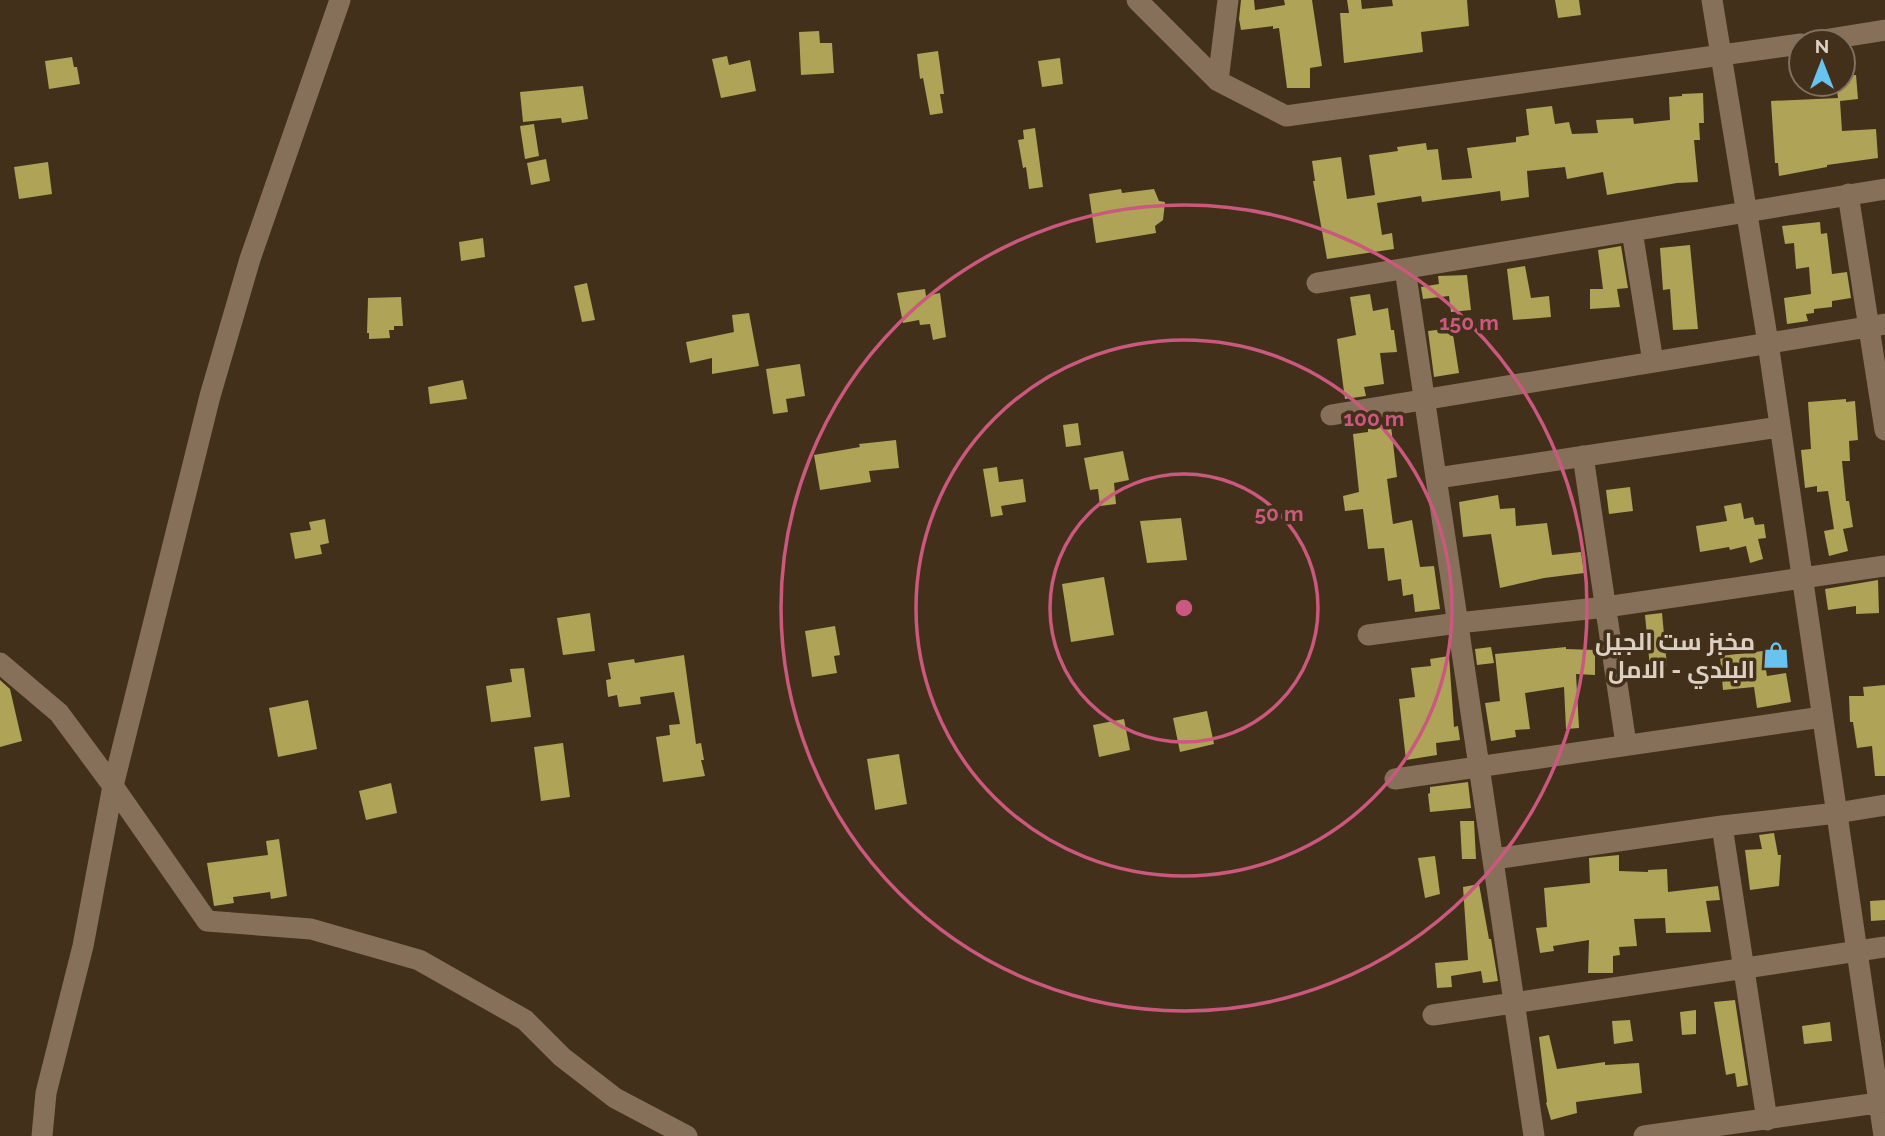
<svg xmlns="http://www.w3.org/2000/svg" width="1885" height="1136" viewBox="0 0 1885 1136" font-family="Raleway,Cairo,sans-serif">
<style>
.building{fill:#aea357}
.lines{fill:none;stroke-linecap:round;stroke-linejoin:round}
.street{stroke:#867059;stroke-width:21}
.ring{fill:none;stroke:#cb587f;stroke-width:3.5}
.labels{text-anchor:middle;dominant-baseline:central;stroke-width:7;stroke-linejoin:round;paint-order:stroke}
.poi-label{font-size:24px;font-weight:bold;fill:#dcd0c3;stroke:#43301a;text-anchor:end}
.centre{fill:#cb587f;stroke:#43301a;stroke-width:3.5}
.ring-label{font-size:21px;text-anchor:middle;font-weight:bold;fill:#cb587f;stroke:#43301a;stroke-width:7;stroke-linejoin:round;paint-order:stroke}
</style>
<rect width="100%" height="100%" fill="#43301a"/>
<path class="building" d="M1241 0H1254L1255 10 1285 5 1284 0H1312L1322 66 1310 68V88H1287L1279 28 1273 29V26L1241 30 1239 19Z
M1347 0H1361L1362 9 1393 6 1392 0H1467L1469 26 1421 32 1423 52 1344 63 1340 13H1349Z
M1555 0H1579L1581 15 1558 18Z
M819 31 820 43H832L834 73 801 75 799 32Z
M938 51 944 94H940L943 113 930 115 923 78 920 79 917 54Z
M727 56 729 65 750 60 756 91 721 98 712 59Z
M72 57 74 67H77L80 84 49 89 45 61Z
M1060 58 1063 84 1042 87 1038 61Z
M1856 75 1858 99 1840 101 1842 131 1876 129 1878 158 1827 165V167L1779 176 1778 163H1775L1771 101 1838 98 1836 84H1843V76Z
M583 86 588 119 562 123 561 118 523 122 520 92Z
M1703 93 1704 123H1699L1700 140H1694L1698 182 1677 183 1607 195 1603 172 1567 179 1565 167 1527 171 1529 197 1501 201 1500 191 1422 202 1421 196 1377 203 1382 235 1392 233 1394 249 1327 259 1313 181H1315L1312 161 1341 157 1347 199 1375 195 1369 155 1398 151 1397 147 1426 143 1427 150 1438 149 1442 180 1472 178 1467 148 1516 142V137L1529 135 1526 109 1552 106 1555 124 1569 122 1572 134 1598 133 1596 120 1633 118 1634 124 1670 120 1669 97 1682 96V94Z
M534 124 539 156 525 159 520 126Z
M1035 128 1043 187 1029 189 1026 167 1023 168 1018 140 1024 139 1023 130Z
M546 159 550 181 531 185 527 163Z
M48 162 52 194 19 199 14 167Z
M1121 189 1122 193 1154 189 1159 201 1165 202 1163 220 1155 226 1156 233 1096 243 1089 194Z
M1820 222 1821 234 1827 233 1832 274 1847 272 1851 298 1832 301V307L1814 309V313L1806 314 1808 321 1787 324 1784 298 1811 294 1809 267 1796 269 1794 243 1785 244 1782 226Z
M483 238 485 257 461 261 459 242Z
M1690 245 1698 329 1673 330 1670 289 1663 290 1660 248Z
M1621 246 1628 288 1617 289 1620 307 1590 309V289H1603L1598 250Z
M1525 266 1531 298 1549 296 1551 317 1513 320 1507 269Z
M1467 275 1471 310 1451 312 1449 296 1423 299 1421 287 1439 284 1438 276Z
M587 283 595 320 582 322 574 286Z
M925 289 926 296 940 293 946 337 933 340 930 324 920 325 919 320 903 323 897 293Z
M1370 294 1373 311 1388 308 1391 330H1394L1397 352 1380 353 1384 384 1364 387 1366 396 1345 399 1337 339 1356 335 1350 297Z
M401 297 403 326H394V330H389L390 338 369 339V333H367L368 298Z
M749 313 759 366 712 374V358L690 363 686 342 734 332 732 315Z
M1452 328 1459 373 1434 377 1428 331Z
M800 364 805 396 786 399 788 412 773 414 766 369Z
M463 380 467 399 430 404 428 387Z
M1846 399V402L1855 401 1858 440 1849 441 1850 461H1842L1846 501H1849L1853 527 1843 529 1848 551 1829 556 1824 531 1834 529 1828 491 1817 492V486L1805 488 1801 450 1811 449 1808 402Z
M1078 423 1081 445 1066 447 1063 425Z
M1391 426 1397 477 1387 479 1393 524 1412 520 1420 567 1434 566 1440 609 1415 612 1413 594 1403 596 1401 579 1388 581 1384 548 1368 549 1363 509 1345 511 1343 496 1359 492 1353 434 1368 432V429Z
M896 440 899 468 869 471 871 482 820 490 814 455 860 447 859 444Z
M1123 451 1129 480 1114 483 1116 504 1100 506 1098 489 1090 490 1084 458Z
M997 467 999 482 1023 479 1026 502 1001 506 1003 515 991 517 983 469Z
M1630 487 1633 511 1609 514 1606 490Z
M1498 495 1500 509 1515 508 1516 526 1547 523 1552 555 1581 552 1584 573 1544 578 1500 588 1491 534 1463 537 1459 502Z
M1741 503 1744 519 1753 517 1755 525 1764 524 1766 538 1758 539 1763 559 1750 563 1746 546 1730 550 1729 547 1700 552 1696 526 1727 521 1724 506Z
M1181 518 1187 560 1147 563 1140 521Z
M325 519 329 543 320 545 322 554 295 559 290 533 311 530 309 522Z
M1104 577 1114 635 1071 642 1062 584Z
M1878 580 1879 613 1856 614V606L1828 610 1825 589Z
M590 613 595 651 563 655 557 618Z
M1662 613 1667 666 1650 668 1645 615Z
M835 626 840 655 834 656 837 673 812 677 805 631Z
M1491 647 1494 663 1477 665 1475 649Z
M1566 647V649L1595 650V675L1576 674 1579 728 1566 729 1564 687 1525 693 1530 729 1515 730 1516 737 1491 741 1485 703 1500 701 1495 654Z
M1763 651 1767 676 1786 673 1791 702 1757 708 1754 687 1723 690 1720 656Z
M684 655 696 744 701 743 704 760H701L705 776 663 782 656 737 670 735 669 725 680 724 674 692 640 697 641 704 619 707 617 695 608 697 606 680 611 679 608 663 634 659 635 663Z
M1449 656 1454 727 1458 726 1460 740 1436 743 1437 755 1406 760 1399 699 1415 697 1411 668 1431 666 1430 659Z
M524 668 531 717 491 722 486 686 512 682 510 669Z
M0 680 10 689 22 741 0 747Z
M1885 685V776H1875L1872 746 1857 748 1853 722H1850L1849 696H1864L1863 687Z
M308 700 317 749 278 757 269 708Z
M1207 711 1214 744 1180 752 1173 718Z
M1124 719 1130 750 1099 757 1093 725Z
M563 743 570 797 541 801 534 747Z
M899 754 907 804 875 810 867 759Z
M1468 782 1471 808 1430 812 1428 794 1430 793V787Z
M391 783 397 813 366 820 359 791Z
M1460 821H1474L1476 859H1462Z
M1774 833 1778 855H1781L1779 886 1750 890 1745 850 1762 849 1759 835Z
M279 839 287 896 271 899 270 892 233 897 234 903 214 906 207 863 268 855 266 841Z
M1619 855V871L1648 872V870L1667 869 1668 892 1718 886 1720 900 1706 901 1711 932 1666 933 1665 918 1634 919 1637 946 1619 947 1620 955 1613 956V973H1588L1589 940 1553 946 1554 951 1540 953 1536 928 1547 927 1544 888 1590 883 1589 858Z
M1435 856 1440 894 1425 898 1418 858Z
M1479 884 1489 939H1491L1498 981 1483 983 1481 971 1451 976 1452 987 1437 988 1435 963 1468 960 1463 887Z
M1885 900V920L1871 921 1870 901Z
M1735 1000 1748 1085 1737 1087 1735 1073 1726 1075 1714 1002Z
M1696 1010V1034L1682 1035 1680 1012Z
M1630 1020 1633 1041 1614 1044 1612 1021Z
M1830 1022 1832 1041 1804 1044 1802 1026Z
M1549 1035 1557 1069 1605 1062V1065L1639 1063 1642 1093 1576 1102 1577 1113 1551 1120 1546 1103 1547 1102 1539 1037Z"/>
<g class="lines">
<path class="street" d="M1137 0 1218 81 1286 116 1801 44
M1712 0 1768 343 1884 1136
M1811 42 1885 30
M1218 81 1228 0
M1848 194 1885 430
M1632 231 1653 362
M1405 269 1534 1136
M1317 283 1885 189
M1331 415 1885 324
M1583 456 1626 744
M1437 478 1780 427
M1368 635 1458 623 1606 607 1885 566
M0 663 59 713 113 786 207 921 311 929 419 960 525 1020 562 1057 615 1098 687 1136
M1395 779 1822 717
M1722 826 1767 1120
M1494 859 1722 826 1837 813 1885 805
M1433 1015 1885 947
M42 1136 46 1093 83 946 113 786 210 396 250 259 340 0
M1644 1136 1885 1102"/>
</g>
<g class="ring">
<circle cx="1184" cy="608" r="134"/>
<circle cx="1184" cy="608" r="268"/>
<circle cx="1184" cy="608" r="403"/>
</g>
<defs>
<symbol id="shop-bare" viewBox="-9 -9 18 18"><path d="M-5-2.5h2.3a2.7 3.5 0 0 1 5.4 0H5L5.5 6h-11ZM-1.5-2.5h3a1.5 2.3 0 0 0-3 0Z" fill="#69c3f1" stroke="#43301a" stroke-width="2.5" paint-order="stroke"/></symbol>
</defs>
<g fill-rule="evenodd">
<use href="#shop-bare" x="1757" y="636" width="38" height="38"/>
</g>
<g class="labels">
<g class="poi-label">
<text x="1755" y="641">مخبز ست الجيل<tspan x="1755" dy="28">البلدي - الامل</tspan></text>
</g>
</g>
<circle cx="1184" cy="608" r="10" class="centre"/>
<g class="ring-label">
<text x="1469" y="330">150 m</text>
<text x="1374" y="426">100 m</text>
<text x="1279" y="521">50 m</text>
</g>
<g transform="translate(1822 63)"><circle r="33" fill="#43301a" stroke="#80705e" stroke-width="2"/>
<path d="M0-5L12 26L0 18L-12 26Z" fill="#69c3f1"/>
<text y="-10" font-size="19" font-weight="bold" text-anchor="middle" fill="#dcd0c3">N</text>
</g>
</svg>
